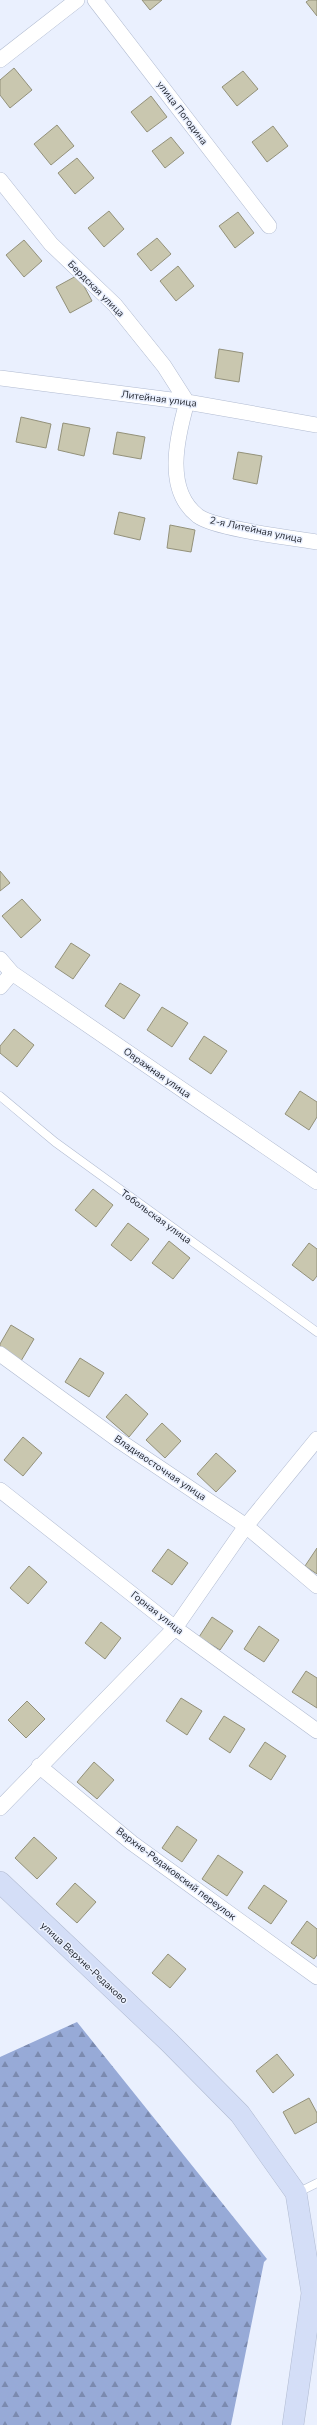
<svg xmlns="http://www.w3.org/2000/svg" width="317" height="2425" viewBox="0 0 317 2425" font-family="'Nunito Sans',sans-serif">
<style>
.forest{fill:url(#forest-firs)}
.building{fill:#c9c7af;stroke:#93917a}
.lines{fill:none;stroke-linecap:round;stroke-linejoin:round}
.lane-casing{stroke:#b1bbd1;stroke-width:9}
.street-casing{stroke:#b1bbd1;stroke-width:16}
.secondary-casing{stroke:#b1bbd1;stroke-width:22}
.lane{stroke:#fff;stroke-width:8}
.street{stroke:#fff;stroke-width:15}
.secondary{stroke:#d4def7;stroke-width:21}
.labels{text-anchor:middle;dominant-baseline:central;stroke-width:3;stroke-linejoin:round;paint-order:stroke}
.street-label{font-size:10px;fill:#22262f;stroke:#eaf0fe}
</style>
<defs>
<pattern id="forest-firs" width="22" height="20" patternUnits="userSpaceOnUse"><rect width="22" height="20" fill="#97aad7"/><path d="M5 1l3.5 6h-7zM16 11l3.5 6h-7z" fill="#7b8aaf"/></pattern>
</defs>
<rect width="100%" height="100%" fill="#eaf0fe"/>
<path class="forest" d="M77 2022 267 2259 264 2262 231 2425H0V2057Z"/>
<path class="building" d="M142 0H162L150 10Z
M309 0H317V16L306 2Z
M14 68 32 90 10 108 0 95V80Z
M243 71 258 89 237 106 222 87Z
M151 96 167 117 147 132 131 112Z
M57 125 74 146 51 165 34 144Z
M273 126 288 146 267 162 252 142Z
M171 137 184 153 165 168 152 151Z
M77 158 94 178 75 194 58 173Z
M109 211 124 229 104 247 88 228Z
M238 212 254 233 235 248 219 226Z
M157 238 171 254 151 271 137 254Z
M24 240 42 261 24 277 6 255Z
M178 266 194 286 176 301 160 281Z
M78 275 92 301 70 313 56 287Z
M219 349 243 353 239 382 215 378Z
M21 417 51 424 46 448 16 442Z
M63 423 90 428 84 456 58 450Z
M117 432 145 437 141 459 113 454Z
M238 452 262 456 257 484 233 479Z
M119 512 145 518 140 540 114 534Z
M170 525 195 530 191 552 167 548Z
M0 871 10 883 0 891Z
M22 899 41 920 21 938 2 916Z
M71 943 90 955 73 979 55 967Z
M120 983 140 995 124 1019 105 1006Z
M162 1007 188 1023 172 1047 147 1030Z
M14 1029 34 1045 17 1067 0 1053V1046Z
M204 1036 227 1051 211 1074 189 1059Z
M300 1091 317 1102V1117L309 1130 285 1114Z
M93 1189 113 1205 96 1227 75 1210Z
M128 1223 149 1239 131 1261 111 1245Z
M169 1241 190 1258 173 1279 152 1263Z
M309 1243 317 1249V1276L313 1281 292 1265Z
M11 1325 34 1339 21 1361 0 1349V1344Z
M80 1358 104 1373 89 1397 65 1382Z
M126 1394 148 1414 129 1437 106 1417Z
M162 1423 181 1441 165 1458 146 1440Z
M23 1437 42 1453 23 1476 4 1460Z
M216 1453 236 1471 216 1492 197 1474Z
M317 1548V1574L305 1566Z
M168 1549 188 1563 172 1585 152 1571Z
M29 1566 47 1582 28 1604 10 1588Z
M212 1617 233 1631 220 1650 199 1637Z
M101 1622 121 1638 105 1659 85 1643Z
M259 1626 279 1640 264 1662 244 1649Z
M306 1671 317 1678V1708L292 1692Z
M181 1698 202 1711 187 1735 166 1721Z
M27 1701 45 1719 26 1738 8 1720Z
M224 1716 245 1729 230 1753 209 1739Z
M265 1742 286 1756 271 1780 249 1766Z
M94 1762 114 1780 97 1799 77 1782Z
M177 1826 197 1840 182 1862 162 1848Z
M34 1837 57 1858 37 1879 15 1858Z
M218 1855 243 1872 227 1896 202 1879Z
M75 1883 96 1902 77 1923 56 1904Z
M264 1885 287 1901 271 1924 248 1908Z
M307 1921 317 1929V1955L314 1959 291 1943Z
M168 1954 186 1969 170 1988 152 1973Z
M277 2054 294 2075 273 2093 256 2071Z
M309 2098 317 2113V2122L295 2134 283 2112Z"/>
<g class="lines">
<defs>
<path id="lane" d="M0 1096 55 1142 317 1332
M297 2193 317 2183"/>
<path id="street" d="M95 0 269 226
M0 60 77 0
M0 180 51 244 115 305 164 366 187 402C177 437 164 490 198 516 216 529 292 538 317 542
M0 378 187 402 317 425
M0 959 12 973 317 1182
M0 987 12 973
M0 1354 118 1440 246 1526 317 1586
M0 1490 175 1628 317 1731
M39 1766 132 1843 317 1977
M0 1808 175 1628 246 1526 317 1439"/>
<path id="secondary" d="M0 1882 169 2042 240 2114 296 2193 312 2293 293 2425"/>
</defs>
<use href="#lane" class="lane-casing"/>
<use href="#street" class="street-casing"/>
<use href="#secondary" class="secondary-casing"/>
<use href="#lane" class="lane"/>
<use href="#street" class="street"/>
<use href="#secondary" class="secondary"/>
</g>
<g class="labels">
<g class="street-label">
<text transform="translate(182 113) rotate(53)">улица Погодина</text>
<text transform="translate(96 289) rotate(45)">Бердская улица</text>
<text transform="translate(159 399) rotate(7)">Литейная улица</text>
<text transform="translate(256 530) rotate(12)">2-я Литейная улица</text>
<text transform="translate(157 1073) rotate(35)">Овражная улица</text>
<text transform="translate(156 1217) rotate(36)">Тобольская улица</text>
<text transform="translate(160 1468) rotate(34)">Владивосточная улица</text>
<text transform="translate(157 1613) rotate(38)">Горная улица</text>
<text transform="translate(176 1874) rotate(37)">Верхне-Редаковский переулок</text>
<text transform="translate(84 1963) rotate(43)">улица Верхне-Редаково</text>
</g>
</g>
</svg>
